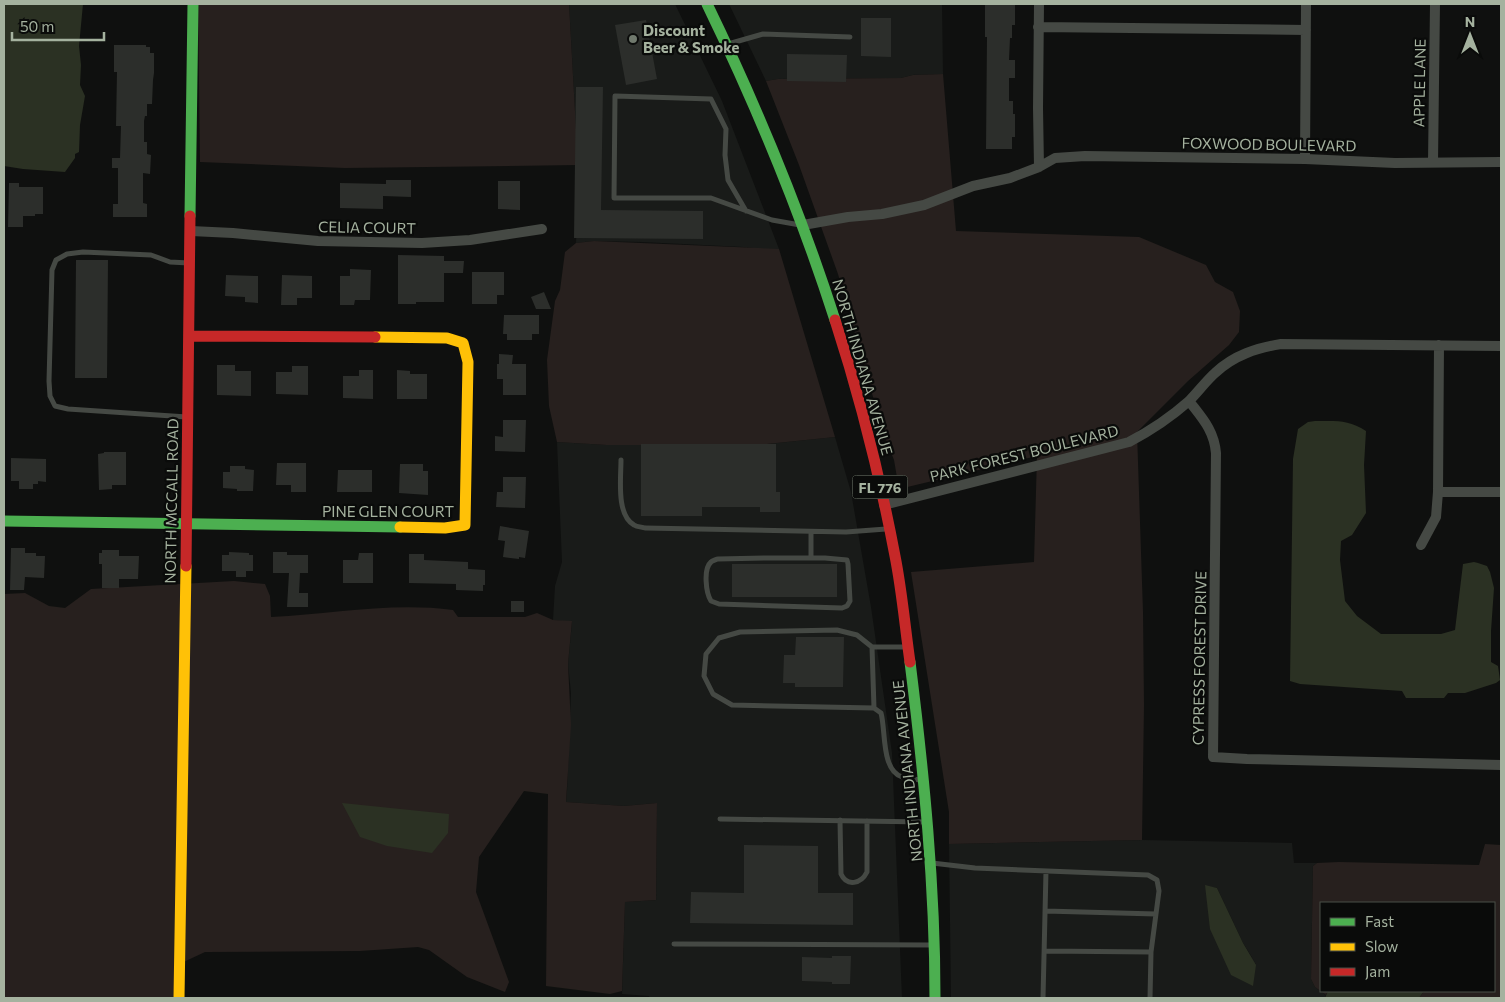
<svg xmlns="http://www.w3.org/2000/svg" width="1505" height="1002" viewBox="0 0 1505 1002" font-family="Commissioner,sans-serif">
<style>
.built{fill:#191b19;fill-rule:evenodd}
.green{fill:#27201e}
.water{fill:#2b3123}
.building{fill:#2c2e2b}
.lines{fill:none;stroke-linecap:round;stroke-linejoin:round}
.lane{stroke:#454944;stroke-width:5}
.street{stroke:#454944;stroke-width:10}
.fast{stroke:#4caf50;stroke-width:11}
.slow{stroke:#ffc107;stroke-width:11}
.jam{stroke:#c62828;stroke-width:11}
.poi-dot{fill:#70796d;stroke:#0a0b0a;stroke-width:2}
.labels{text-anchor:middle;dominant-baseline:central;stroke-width:4.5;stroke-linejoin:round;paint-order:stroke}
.shield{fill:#0a0b0a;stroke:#768072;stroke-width:1}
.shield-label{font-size:14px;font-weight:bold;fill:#a5b29f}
.poi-label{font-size:15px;font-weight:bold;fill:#a5b29f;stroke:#0a0b0a;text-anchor:start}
.street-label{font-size:15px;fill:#a5b29f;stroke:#0a0b0a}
</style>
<rect width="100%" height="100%" fill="#0f100f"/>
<path class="built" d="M569 4H675L722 101 779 249H762L743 247 642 242 594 241 576 243 578 165Z
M729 4H942L943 74 913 75 901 78 778 79 766 81Z
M835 437 851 492 871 607 892 753 902 998H650L649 996 622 994 625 902 656 900 657 803 624 806 566 802 567 791 571 693 568 664 572 622 553 620 555 586 562 562 557 442 607 445H756Z
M1142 840 1292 843 1294 863H1317L1313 866 1311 979 1315 987 1326 995 1325 998H951L949 844ZM1205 886 1217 888 1243 943 1256 964Z"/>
<path class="green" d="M198 4H569L578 165 345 168 200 162Z
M943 74 956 231 1139 237 1206 265 1215 282 1233 292 1240 311 1239 332 1229 345 1188 381 1137 432 1143 612 1144 705 1142 840 949 844V812L911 572 1034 562 1037 456 899 489 894 460 883 432 838 274 799 165 766 81 778 79 901 78 913 75Z
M594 241 779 249 835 437 756 445H607L557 442 549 406 547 360 555 301 560 290 565 252 576 243Z
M234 581 265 584 270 596 271 617C332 614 392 602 453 610L458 617H525L537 613 553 620 572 621 568 664 571 725 566 802 624 806 657 803 656 900 625 902 622 991 610 994 546 986 548 794 524 791 479 857 476 892 509 982 505 992 467 977 429 950 418 947 360 951 205 952 175 966V998H4V594L25 593 49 606 65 608 91 589Z
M1485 844 1501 845V998H1419L1424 991H1494V903H1321V991H1328L1326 995 1315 987 1311 979 1313 866 1317 863 1339 862 1479 865Z"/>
<path class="water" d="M4 4H83L79 46 81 65 80 85 85 96 80 125 79 152 75 154V158L65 172 23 169 4 166Z
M1315 421C1335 421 1348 419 1366 431L1364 465 1366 513 1352 535 1341 541 1340 560 1345 601 1357 616 1381 634H1441L1455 630 1463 564 1474 562 1478 563 1487 566 1490 572 1494 588 1491 631V662L1498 666 1500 680 1496 683 1465 693H1448L1444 698H1406L1402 691 1300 684 1290 681 1293 459 1298 429 1308 422Z
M342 803 449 814 448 833 432 853 387 846 360 837Z
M1205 885 1217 888 1243 943 1256 965 1253 986 1231 975 1210 929Z
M1328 991H1424L1419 998H1325Z"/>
<path class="building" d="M985 4H1015V25H1012V38H1010L1009 60H1015V78H1009V101H1013V114H1015V137H1012V149H986L987 37H985Z
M861 18H891V57L861 56Z
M646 20 657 79 626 85 615 25Z
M114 45H146V47H150V53H154V73L153 80 152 104H147V116H145L144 121V142H147V154L151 155 150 174 143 173V203L147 204V217H113V204H118V168H112V158H120L121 126H116L117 72H114Z
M787 54 847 55 846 82 787 81Z
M576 87H603L601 210 703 211V239L574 238Z
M386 180H411V197L383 196V209L340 208V183L386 184Z
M498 181H520V210L498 209Z
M9 183H19V187H43V214H35V216H23V227H8Z
M398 255 444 256V261H464L463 273H444V302H416V304H398Z
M76 260H108L107 378H75Z
M350 269 371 270 370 300H355L354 305H340V276H350Z
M472 272H504V295H497V304H472Z
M226 275 258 276V303L245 302V297L225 296Z
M282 275 312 276V298H297V305H281Z
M544 292 551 309H536L531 297Z
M504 315H539V334H532V340H507V334H503Z
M499 354 513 355 512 364H526V395H503V379H497V364H499Z
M217 365H235V371H251V396L217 395Z
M292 366H308V395L276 394V372H292Z
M359 370H373V399L343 398V376H359Z
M397 370 410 371V374H427V399H397Z
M503 420H526L525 452 495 451V436L503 437Z
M641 444H776V492H780V512H760V507H702V516H641Z
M104 452H126V485H112V489L99 490 98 454 104 453Z
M11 458 46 459V482L38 481V484H33V489H19V481H11Z
M277 463H306V492H291V485H276Z
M400 464H423V471H428V495L399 493Z
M230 466H245V469L254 470 253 491H237V489L223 488V472H230Z
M338 470H372V492H337Z
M503 477H526L525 508 496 507 497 492H503Z
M500 526 529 531 525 558 519 557V559L503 557 505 541 498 540Z
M11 548H25V553H36V556H45L44 578 25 577 24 590H10Z
M102 550H119V556H139L138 579H119V588H102V564H99V553H102Z
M229 552 249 553V555H253V571H246V577H236V571H222V555H229Z
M273 552H287V555H308V573H300L299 593H308V607H287L289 573H273Z
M359 553H373V583H343V560H358Z
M409 554H424V560L468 562V569L485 570V585H483V591L456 590V584L409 583Z
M732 564H837V597H732Z
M511 601H524V612H511Z
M796 637H844L843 687H795V683H783L784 655H795Z
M744 845 818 846V893H853V925L690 923 691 892 744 893Z
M832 956H851L850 984H832V982L802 981V957L832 958Z"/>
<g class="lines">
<path class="lane" d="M728 44 763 34 850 37
M746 211 728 180 725 155 726 129 711 99 615 96 614 198H711L772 220 800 225
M187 417 68 409 55 406 50 396 49 381 52 270 56 260 67 254 83 252 151 255 170 262 189 263
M621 460C621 478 616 515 634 525 637 527 642 527 645 528L846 532 886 529
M811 532V558
M764 558H825L847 560 848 564 850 601 847 606 842 608 719 604 711 601C706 593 703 569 711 562 712 561 717 559 718 559Z
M872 647 874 708
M907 647H872L857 635 837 630 740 632 719 638 706 654 704 676 713 694 732 705 874 708 881 713C886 731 881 770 902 777 908 779 915 779 921 780
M720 819 925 822
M840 820 841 874C847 887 861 884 867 872V821
M932 863 975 868 1148 875 1157 880 1159 891 1151 952 1150 998
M1045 911 1156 914
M674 944 932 945
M1044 951 1151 952
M1043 998 1046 871"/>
<path class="street" d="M1038 27 1306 30
M1305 159 1306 4
M1433 162 1435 4
M1039 167 1038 108 1039 4
M803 225 848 217 882 214 924 205 973 186 1010 178 1039 167 1055 158 1085 156 1305 159 1395 163 1501 162
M191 231 233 233 318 241 422 243 470 240 542 229
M1189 401C1202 418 1214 430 1216 453L1213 757 1247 759 1501 765
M1438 492H1501
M884 505 1129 442C1150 431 1171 417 1189 401 1198 392 1206 381 1215 373 1234 355 1257 348 1281 344L1501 346
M1421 545 1436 517 1438 492 1439 345"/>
<path class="fast" d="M707 4C757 107 800 211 835 320
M190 216 193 4
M4 521 400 527
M910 662C924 774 935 885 935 998"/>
<path class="slow" d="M375 337 447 338 463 343 468 362 465 525 445 528 400 527
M179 998 186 566"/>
<path class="jam" d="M835 320C860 397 880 477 895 556 902 591 905 627 910 662
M189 336 375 337
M186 566 190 216"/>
</g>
<circle class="poi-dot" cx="633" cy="39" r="5"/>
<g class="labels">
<rect class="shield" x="852.5" y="475.5" width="55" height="23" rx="4"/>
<g class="shield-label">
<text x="880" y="487">FL 776</text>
</g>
<g class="poi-label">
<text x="643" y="30">Discount<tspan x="643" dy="17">Beer &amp; Smoke</tspan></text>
</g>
<g class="street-label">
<text transform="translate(1419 83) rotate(-89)">APPLE LANE</text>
<text transform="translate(1269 144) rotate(1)">FOXWOOD BOULEVARD</text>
<text transform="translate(367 227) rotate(1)">CELIA COURT</text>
<text transform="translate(863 367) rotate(74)">NORTH INDIANA AVENUE</text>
<text transform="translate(1024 453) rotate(-14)">PARK FOREST BOULEVARD</text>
<text transform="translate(171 501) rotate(-89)">NORTH MCCALL ROAD</text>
<text x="388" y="511">PINE GLEN COURT</text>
<text transform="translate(1199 658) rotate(-89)">CYPRESS FOREST DRIVE</text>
<text transform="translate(907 771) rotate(-96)">NORTH INDIANA AVENUE</text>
</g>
</g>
<rect width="1505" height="1002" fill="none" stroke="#a5b29f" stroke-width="10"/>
<rect x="1320" y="902" width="175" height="90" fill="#0a0b0a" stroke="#484e46"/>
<rect x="1330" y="918" width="25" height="8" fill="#4caf50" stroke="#484e46"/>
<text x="1365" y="927" font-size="15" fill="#a5b29f">Fast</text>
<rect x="1330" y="943" width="25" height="8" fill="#ffc107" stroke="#484e46"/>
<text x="1365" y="952" font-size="15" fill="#a5b29f">Slow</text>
<rect x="1330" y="968" width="25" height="8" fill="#c62828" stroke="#484e46"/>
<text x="1365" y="977" font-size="15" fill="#a5b29f">Jam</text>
<g transform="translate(1470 35)" stroke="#0a0b0a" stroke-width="4" paint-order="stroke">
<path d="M0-4L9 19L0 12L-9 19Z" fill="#a5b29f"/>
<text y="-8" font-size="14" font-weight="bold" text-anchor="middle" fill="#a5b29f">N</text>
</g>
<path d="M12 32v8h92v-8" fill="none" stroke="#a5b29f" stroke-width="2.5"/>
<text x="20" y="32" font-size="15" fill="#a5b29f" stroke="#0a0b0a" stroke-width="4" paint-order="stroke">50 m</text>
</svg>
